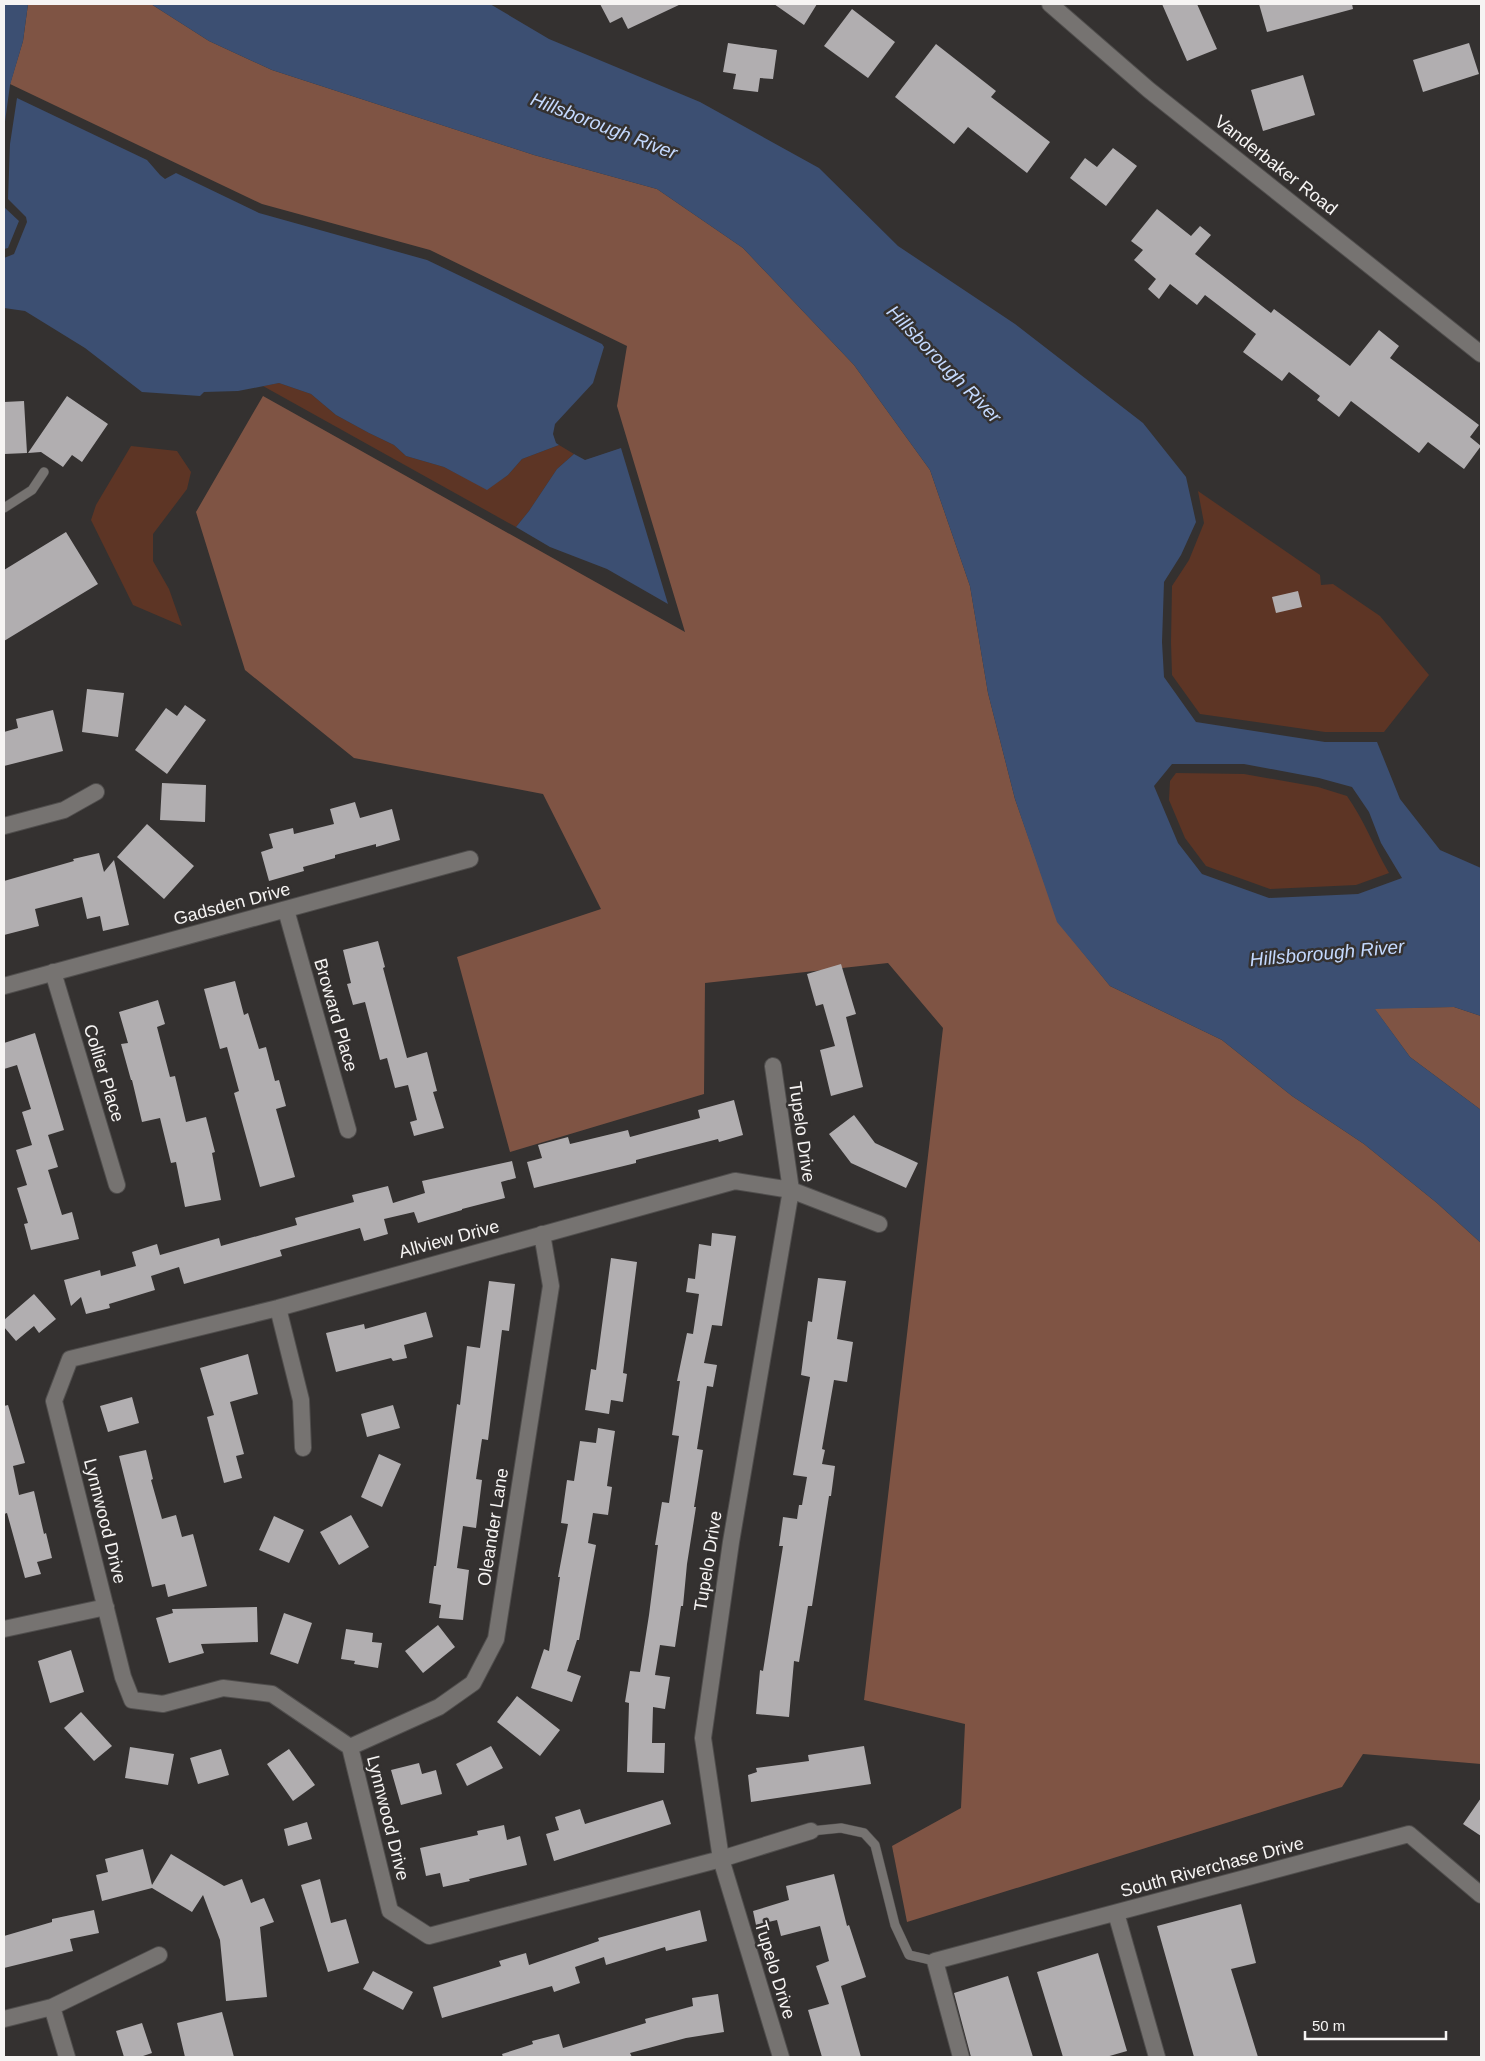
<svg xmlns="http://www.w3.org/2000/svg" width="1485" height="2061" viewBox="0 0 1485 2061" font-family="Helvetica,sans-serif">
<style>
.green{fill:#5d3525}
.forest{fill:#7f5444}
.water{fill:#3c4f72;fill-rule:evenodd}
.building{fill:#b1aeb0}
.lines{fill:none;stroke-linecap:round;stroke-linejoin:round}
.lane-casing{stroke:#504e4d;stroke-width:10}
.street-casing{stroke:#504e4d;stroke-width:18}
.lane{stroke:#767371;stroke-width:9}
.street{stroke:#767371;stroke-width:16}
.labels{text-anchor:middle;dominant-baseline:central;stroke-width:5;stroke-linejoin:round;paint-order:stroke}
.street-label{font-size:18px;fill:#f6f4f3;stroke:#343130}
.water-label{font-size:19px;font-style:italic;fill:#c4d9fe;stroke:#343130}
</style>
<rect width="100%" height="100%" fill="#343130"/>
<path class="green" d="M279 383 311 394 336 415 369 433 394 445 406 456 444 467 487 489 508 475 522 459 559 445 574 454 557 469 529 511 516 527 263 386Z
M131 446 177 451 191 472 187 489 153 534V561L169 589 182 626 133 605 91 520 96 505Z
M1198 491 1320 575 1321 585 1333 584 1380 616 1429 675 1384 732H1325L1200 714 1172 675 1171 642 1172 586 1189 560 1204 523Z
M1176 773 1244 774 1318 787 1347 796C1364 820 1374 847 1389 873L1356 885 1270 889 1206 866 1185 838 1169 800 1170 781Z"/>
<path class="forest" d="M28 4H151L209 41 272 70 534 155 657 189 743 248 854 365 930 470 970 586 988 693 1015 799 1058 922 1110 986 1222 1040 1292 1096 1364 1144 1437 1203 1481 1243V1764L1363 1754 1342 1787 907 1922 892 1846 961 1808 965 1724 864 1700 943 1028 888 963 705 983 704 1094 510 1152 457 957 601 909 543 794 354 758 245 670 196 512 263 396 685 632 617 406 627 346 430 250 262 204 10 84 23 41Z
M1454 1007 1481 1016V1110L1410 1057 1374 1008Z"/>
<path class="water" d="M4 4H28L23 41 10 85 4 129Z
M151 4H490L549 39 700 102 819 168 898 246 1015 324 1143 423 1186 477 1196 522 1181 555 1164 582 1162 642 1164 677 1196 722 1325 742H1377L1400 799 1440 850 1481 868V1016L1454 1007 1375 1009 1410 1057 1481 1110V1243L1437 1203 1364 1144 1292 1096 1222 1040 1110 986 1057 922 1015 799 988 693 970 586 930 470 854 365 743 248 657 189 534 155 272 70 209 41ZM1172 764H1244L1319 778 1352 787 1369 812 1381 843 1402 878 1358 894 1269 898 1202 874 1178 843 1154 786Z
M17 98 147 160 160 175 165 179 176 173 259 213 427 260 602 344 604 347 593 383 555 424 553 434 556 443 559 445 522 459 508 475 487 490 444 467 406 456 394 445 369 433 336 415 311 394 279 383 238 391 204 392 200 396 142 392 85 348 25 311 4 308V258L14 254 27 222 26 217 8 199 10 144Z
M4 207 19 221 8 248 4 249Z
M621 448 668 604 607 569 550 547 516 527 529 511 557 469 574 454 585 460Z"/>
<path class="building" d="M600 4H681L628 29 622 17 610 23Z
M774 4H817L804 25Z
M1162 4H1197L1217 49 1187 61Z
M1259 4H1352L1353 9 1267 32Z
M852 9 895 42 868 78 824 46Z
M728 43 777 50 773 79 760 78 758 92 733 89 736 74 723 72Z
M1469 43 1479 74 1423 92 1413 60Z
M936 44 996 91 991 97 1050 142 1027 173 968 127 954 144 895 97Z
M1303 75 1315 115 1263 131 1251 90Z
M1113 148 1137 166 1106 206 1070 178 1085 158 1097 167Z
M1157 209 1191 236 1200 226 1211 235 1195 254 1271 313 1274 309 1350 366 1379 330 1399 346 1390 358 1479 425 1470 437 1481 446 1464 469 1428 442 1419 453 1351 401 1339 417 1317 400 1320 396 1289 372 1282 381 1243 352 1256 334 1205 295 1197 305 1170 284 1159 299 1148 289 1156 279 1134 260 1143 250 1131 241Z
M67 396 108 424 82 462 72 455 63 467 41 452 28 453Z
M24 401 27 453 4 454V402Z
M66 532 98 584 4 641V570Z
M1298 591 1302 607 1276 613 1272 597Z
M87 689 124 693 118 737 82 732Z
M185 705 206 720 167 774 135 750 166 708 177 716Z
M53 710 63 751 4 766V732L18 728 16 719Z
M162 783 206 785 205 822 160 820Z
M355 802 360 818 392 809 400 840 376 847V844L335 855V858L303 867 304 871 269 881 261 852 273 848 269 834 293 828 294 834 334 824 330 809Z
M147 824 194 866 164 899 117 857Z
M99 853 104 872 114 860 129 925 103 931 100 916 87 919 82 897 35 909 39 926 4 935V881L74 861 73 859Z
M378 941 385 967 383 968 407 1058 427 1052 437 1091 433 1092 444 1128 414 1136 410 1122 417 1120 408 1085 395 1088 387 1058 380 1060 365 1002 353 1005 347 984 351 983 343 950Z
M841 964 856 1014 846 1017 863 1087 831 1096 820 1050 835 1046 823 1004 816 1006 807 974Z
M235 981 244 1015 248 1013 259 1049 266 1047 275 1081 279 1080 286 1106 276 1109 295 1177 260 1187 234 1093 239 1091 227 1047 220 1049 204 989Z
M158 1000 165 1024 157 1027 170 1077 175 1076 186 1122 206 1117 215 1152 212 1153 221 1200 185 1207 176 1162 171 1163 160 1118 142 1122 132 1080H131L121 1044 128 1043 119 1012Z
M35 1033 64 1130 48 1135 58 1167 48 1170 62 1215 72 1212 79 1239 31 1250 24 1224 28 1223 17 1188 27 1185 16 1150 32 1145 22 1112 31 1109 17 1065 4 1069V1043Z
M734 1100 743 1135 719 1142 718 1139 636 1160V1163L534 1188 527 1162 542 1158 538 1145 568 1137 570 1144 628 1130 630 1137 700 1118 698 1110Z
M854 1115 875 1143 918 1163 906 1188 851 1163 829 1134Z
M512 1161 516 1178 501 1182 505 1198 462 1209V1210L418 1223 414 1212 384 1219 388 1234 364 1241 360 1228 280 1250 282 1256 184 1284 179 1267 151 1276 155 1290 109 1304 110 1308 86 1314 81 1297 71 1306 64 1280 100 1270 101 1276 136 1266 132 1252 157 1244 160 1255 219 1238 221 1246 297 1225 295 1218 354 1202 352 1195 388 1186 393 1203 425 1193 422 1181Z
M712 1233 736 1236 722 1326 712 1325 704 1363 717 1365 713 1387 707 1386 697 1449 703 1450 694 1507H696L687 1564 683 1606H681L675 1647 660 1645 655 1675 670 1677 665 1709 653 1707 652 1743H665L664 1773 627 1772 629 1703 625 1702 630 1671 640 1672 649 1615 658 1545H655L662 1502 669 1503 679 1436 672 1435 680 1381H677L687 1333 693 1334 699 1294 686 1292 688 1278 695 1279 699 1244 711 1246Z
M611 1258 637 1262 623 1373 627 1374 623 1402 611 1400 609 1414 585 1410 591 1369 596 1370Z
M818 1278 846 1281 837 1339 853 1342 847 1382 834 1380 822 1449 825 1450 822 1464 835 1466 831 1496H829L812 1606H808L799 1662 794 1661 789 1717 756 1714 760 1670 763 1671 783 1546H779L783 1517 797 1519 799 1505H802L807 1477 793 1475 810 1377 801 1375 808 1321 812 1322Z
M489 1281 515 1284 509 1331 502 1330 488 1440 482 1439 476 1479 482 1480 476 1528 463 1526 457 1568 469 1570 463 1620 439 1618 441 1605 429 1603 434 1566H436L457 1404 460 1405 467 1346 480 1348Z
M34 1294 56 1319 39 1333 34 1326 16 1341 4 1327V1320Z
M426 1312 433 1337 404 1345 407 1358 393 1361 391 1358 336 1372 326 1333 364 1324 365 1329Z
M248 1354 258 1394 230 1402 244 1454 236 1456 242 1478 224 1483 207 1417 214 1415 200 1368Z
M132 1397 139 1423 108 1432 100 1406Z
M8 1405 25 1463 13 1466 19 1495 34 1491 44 1534 46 1533 52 1558 37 1562 41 1574 25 1578 7 1513 4 1514V1406Z
M393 1405 400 1428 367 1437 361 1414Z
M598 1428 615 1431 607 1486 612 1487 608 1515 593 1513 588 1543 596 1545 579 1640H577L567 1671 581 1676 572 1702 531 1688 544 1649 549 1651 560 1577H558L568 1524 561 1523 567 1480 574 1481 580 1441 596 1443Z
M146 1450 153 1479 151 1480 162 1519 176 1515 182 1537 193 1534 207 1586 168 1597 165 1584 152 1587 119 1456Z
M379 1454 401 1464 382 1507 361 1497Z
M351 1515 369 1547 339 1565 320 1532Z
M274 1516 304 1530 289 1563 259 1550Z
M257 1607 258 1642 201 1644 204 1653 169 1663 156 1618 173 1613 172 1609Z
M284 1613 312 1623 298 1664 270 1654Z
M438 1625 455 1647 423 1673 405 1651Z
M346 1629 373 1633 372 1642 382 1643 378 1668 354 1664 355 1661 341 1659Z
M71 1650 84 1692 50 1703 38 1661Z
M517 1696 560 1730 540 1756 497 1722Z
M81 1712 112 1746 94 1761 64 1728Z
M491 1746 503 1768 467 1786 456 1764Z
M864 1746 871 1784 751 1802 748 1775 757 1772 756 1768 809 1761 808 1755Z
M130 1747 174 1754 168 1785 125 1778Z
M221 1749 229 1775 198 1784 190 1758Z
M289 1749 315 1785 293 1801 267 1764Z
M419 1763 422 1774 436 1770 442 1794 401 1805 391 1770Z
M1481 1798V1836L1463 1824Z
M663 1800 671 1824 554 1861 546 1834 559 1830 555 1817 580 1809 585 1824Z
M307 1822 312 1839 288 1846 284 1829Z
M504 1825 507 1840 520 1836 527 1865 469 1879 470 1881 443 1887 440 1873 426 1876 420 1848 478 1835 477 1831Z
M143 1849 152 1885 171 1854 224 1886 242 1879 251 1903 264 1898 274 1922 260 1927 267 1997 226 2001 220 1940 203 1895 192 1912 152 1888 102 1901 96 1875 108 1872 105 1859Z
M834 1874 847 1926 849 1925 866 1977 841 1986 861 2057H822L808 2010 829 2004 816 1966 829 1961 820 1926 781 1936 777 1920 756 1925 753 1911 789 1900 786 1886Z
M320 1879 331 1923 346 1919 359 1963 328 1972 301 1885Z
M1241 1904 1256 1963 1231 1969 1258 2057H1194L1157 1926Z
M94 1910 99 1933 70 1939 73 1951 4 1968V1936L52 1922V1919Z
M700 1910 707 1941 666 1951 665 1947 606 1965 604 1957 575 1967 580 1983 554 1992 552 1986 442 2018 433 1987 501 1966 499 1961 526 1953 529 1965 599 1941 598 1938Z
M1098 1953 1127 2051 1106 2057H1063L1037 1972Z
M373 1971 413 1992 403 2010 363 1989Z
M1008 1976 1033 2057H971L954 1993Z
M718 1994 724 2032 686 2038 630 2053 632 2057H503L502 2054 533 2044 532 2041 559 2034 563 2048 646 2023 645 2019 693 2006 692 1998Z
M222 2012 234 2057H185L177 2023Z
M142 2023 152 2053 140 2057H124L116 2031Z"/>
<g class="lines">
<defs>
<path id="lane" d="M4 508 32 490 44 472
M811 1831 841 1828 864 1833 875 1845 895 1925 909 1955 935 1961"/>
<path id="street" d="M1050 4 1149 90 1481 354
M4 826 64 810 96 792
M286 910 348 1130
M53 972 117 1185
M4 986 470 859
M773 1066 791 1190 731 1542 703 1738 721 1859 781 2057
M278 1308 301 1400 303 1448
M4 1629 106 1607
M350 1747 439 1707 473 1683 496 1639 551 1286 542 1234
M811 1831 721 1859 429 1936 390 1911 350 1747 272 1694 223 1688 163 1704 132 1700 123 1677 54 1401 70 1359 278 1308 735 1181 791 1190 879 1224
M1116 1913 1157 2057
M52 2007 67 2057
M4 2019 52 2007 159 1955
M961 2057 935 1961 1409 1834 1481 1895"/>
</defs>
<use href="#lane" class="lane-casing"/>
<use href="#street" class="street-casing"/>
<use href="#lane" class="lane"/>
<use href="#street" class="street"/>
</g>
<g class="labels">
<g class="street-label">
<text transform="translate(1276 165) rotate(38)">Vanderbaker Road</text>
<text transform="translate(232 904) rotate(-15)">Gadsden Drive</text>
<text transform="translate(336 1015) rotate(74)">Broward Place</text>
<text transform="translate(104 1073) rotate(73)">Collier Place</text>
<text transform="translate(802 1132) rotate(82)">Tupelo Drive</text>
<text transform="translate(449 1239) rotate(-15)">Allview Drive</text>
<text transform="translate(105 1521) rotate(76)">Lynnwood Drive</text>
<text transform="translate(493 1527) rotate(-81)">Oleander Lane</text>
<text transform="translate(708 1561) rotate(-81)">Tupelo Drive</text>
<text transform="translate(388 1818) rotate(76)">Lynnwood Drive</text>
<text transform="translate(1212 1867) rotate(-15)">South Riverchase Drive</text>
<text transform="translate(775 1970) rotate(73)">Tupelo Drive</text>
</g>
<g class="water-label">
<text transform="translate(604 126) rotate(21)">Hillsborough River</text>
<text transform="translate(944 364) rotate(46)">Hillsborough River</text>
<text transform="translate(1327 953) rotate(-5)">Hillsborough River</text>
</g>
</g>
<rect width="1485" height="2061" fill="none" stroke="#f6f4f3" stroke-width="10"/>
<path d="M1305 2031v8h141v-8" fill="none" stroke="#f6f4f3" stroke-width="2.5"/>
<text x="1312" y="2031" font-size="15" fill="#f6f4f3" stroke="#343130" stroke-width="4" paint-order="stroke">50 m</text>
</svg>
